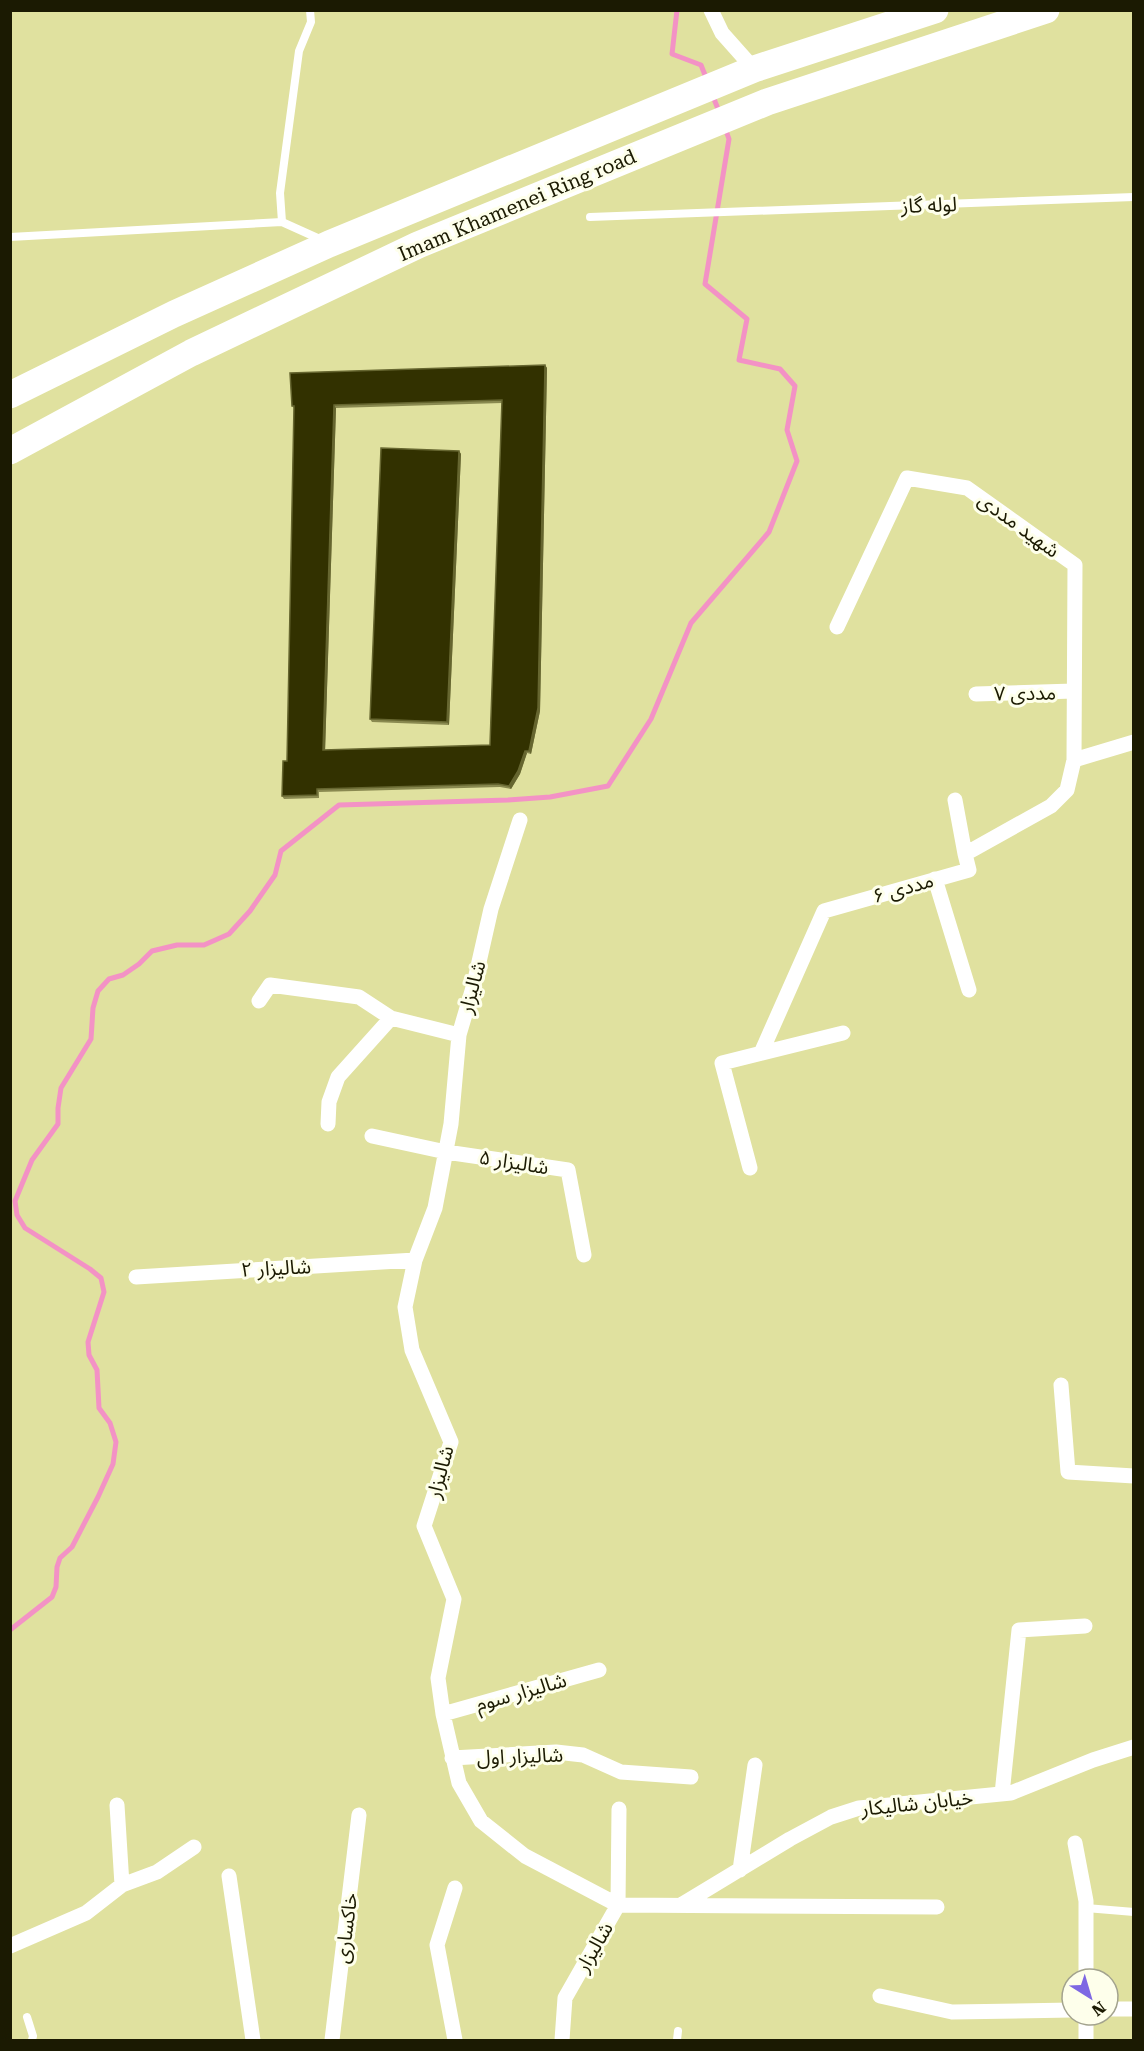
<svg xmlns="http://www.w3.org/2000/svg" width="1144" height="2051" viewBox="0 0 1144 2051" font-family="'Roboto Serif','Noto Sans Arabic',serif">
<style>
.lines{fill:none;stroke-linecap:round;stroke-linejoin:round}
.stream{stroke:#f392c5;stroke-width:5}
.lane{stroke:#fff;stroke-width:8}
.street{stroke:#fff;stroke-width:15}
.highway{stroke:#fff;stroke-width:27}
.wall{fill:#898950;fill-rule:evenodd}
.shaded-wall{fill:#666630}
.building{fill:#323100;stroke:#666630;stroke-width:1.5;fill-rule:evenodd}
.labels{text-anchor:middle;dominant-baseline:central;stroke-width:6;stroke-linejoin:round;paint-order:stroke}
.street-label{font-size:20px;fill:#1b1a02;stroke:#feffeb}
</style>
<rect width="100%" height="100%" fill="#e0e19f"/>
<g class="lines">
<path class="stream" d="M677 10 672 54 701 65 707 80
M712 94 720 114
M10 1630 52 1597 56 1587 57 1567 60 1558 72 1547 98 1497 113 1464 116 1442 110 1423 99 1408 97 1370 89 1355 88 1342 104 1292 101 1278 90 1269 25 1228 17 1215 15 1201 32 1160 58 1124V1108L61 1088 91 1039 93 1008 98 991 109 979 123 975 139 964 152 951 177 945H204L229 934 250 911 275 875 281 851 339 805 508 800 550 797 608 786 651 719 691 623 769 532 797 461 787 430 795 386 780 369 739 360 747 319 705 284 729 139 725 128"/>
<path class="lane" d="M590 217 1134 197
M282 222 280 193 299 51 311 22 310 10
M10 237 282 222 322 240
M1086 1908 1134 1912
M27 2017 33 2036 32 2040
M677 2040 678 2031"/>
<path class="street" d="M711 10 722 33 754 69
M837 627 907 478 967 488 1075 565 1074 760 1134 742
M976 694 1074 691
M955 800 965 854
M520 820 491 909 474 984 459 1035 451 1124 435 1208 415 1260 405 1307 412 1350 451 1442 424 1526 454 1599 438 1678 443 1714 459 1783 481 1821 525 1856 618 1905 565 1998 562 2040
M935 879 969 990
M259 1001 270 985 359 997 391 1018 459 1035
M761 1053 824 911 969 870 965 854 1051 806 1067 790 1074 760
M328 1124 329 1102 338 1077 391 1018
M372 1136 446 1152 568 1170 584 1255
M750 1168 722 1063 843 1033
M136 1277 415 1260
M1061 1385 1068 1472 1134 1476
M443 1714 599 1670
M452 1758 556 1752 583 1755 621 1772 691 1777
M1002 1794 1019 1630 1085 1626
M619 1809 618 1905 937 1907
M1075 1843 1086 1901V1979
M740 1870 755 1765
M229 1876 253 2040
M122 1885 157 1872 194 1847
M681 1905 790 1839 831 1817 859 1808 1011 1793 1093 1760 1134 1747
M10 1946 86 1913 122 1885 117 1805
M880 1996 952 2012 1072 2010
M1108 2009H1134
M1086 2015V2040
M332 2040 359 1815
M455 2040 437 1945 455 1888"/>
<path class="highway" d="M10 395 174 314 329 244 754 69 935 10
M10 451 191 353 418 245 767 102 1046 10"/>
</g>
<path class="wall" d="M545 365 547 368 540 711 531 754 527 753 520 774 511 789 500 787 319 792V798L284 799 282 796 287 761 294 408 292 406ZM502 403 490 745 325 750 336 408Z
M459 451 461 454 449 725 372 722 370 719Z"/>
<path class="shaded-wall" d="M545 365 547 368 540 711 531 754 529 751Z
M334 405 336 408 325 753 323 750Z
M459 451 461 454 449 725 447 722Z
M525 751 527 753 520 774 511 789 509 786Z"/>
<path class="building" d="M545 365 538 708 529 751H525L518 771 509 786 498 784 317 789V795L282 796 283 761H287L294 406H292L290 373ZM502 400 490 745 323 750 334 405Z
M381 448 459 451 447 722 370 719Z"/>
<g class="labels">
<g class="street-label">
<text transform="translate(517 205) rotate(-23)">Imam Khamenei Ring road</text>
<text transform="translate(929 205) rotate(-2)">لوله گاز</text>
<text transform="translate(1019 525) rotate(36)">شهید مددی</text>
<text transform="translate(1025 693) rotate(-1)">مددی ۷</text>
<text transform="translate(903 888) rotate(-16)">مددی ۶</text>
<text transform="translate(472 987) rotate(-75)">شالیزار</text>
<text transform="translate(514 1162) rotate(9)">شالیزار ۵</text>
<text transform="translate(276 1268) rotate(-3)">شالیزار ۲</text>
<text transform="translate(440 1472) rotate(-75)">شالیزار</text>
<text transform="translate(521 1692) rotate(-16)">شالیزار سوم</text>
<text transform="translate(520 1756) rotate(-2)">شالیزار اول</text>
<text transform="translate(917 1803) rotate(-6)">خیابان شالیکار</text>
<text transform="translate(346 1928) rotate(-83)">خاکساری</text>
<text transform="translate(594 1947) rotate(-60)">شالیزار</text>
</g>
</g>
<rect width="1144" height="2051" fill="none" stroke="#1b1a02" stroke-width="24"/>
<g transform="translate(1090 1997) rotate(143)"><circle r="28" fill="#feffeb" stroke="#a3a38e" stroke-width="1.5"/>
<path d="M0-4.5L10 22L0 15L-10 22Z" fill="#7e68e3"/>
<text y="-9" font-size="16" font-weight="bold" text-anchor="middle" fill="#1b1a02">N</text>
</g>
</svg>
